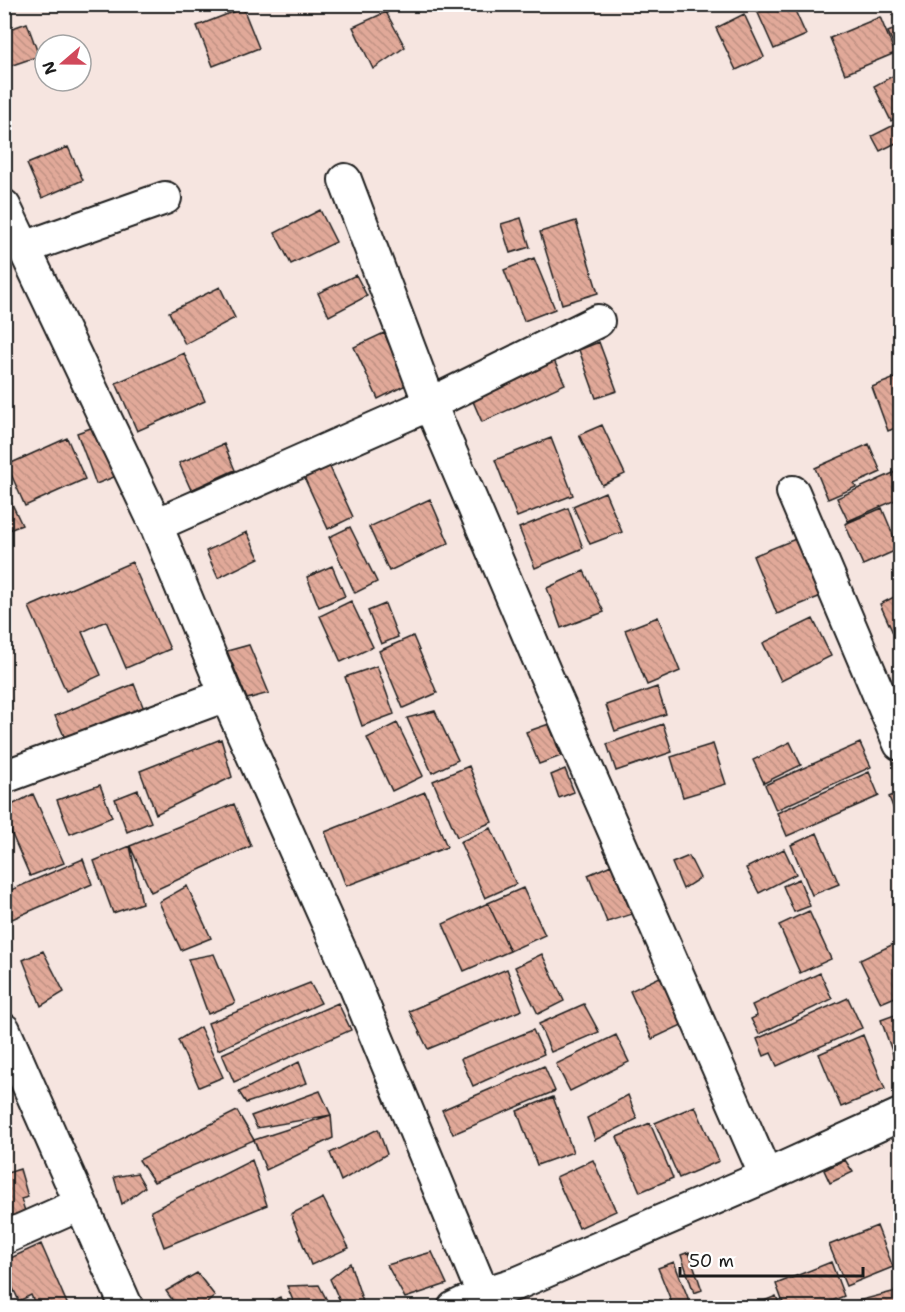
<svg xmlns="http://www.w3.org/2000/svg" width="905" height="1312" viewBox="0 0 905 1312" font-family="'Shantell Sans',sans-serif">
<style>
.building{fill:url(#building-back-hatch);stroke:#1c1c1c;stroke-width:1.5}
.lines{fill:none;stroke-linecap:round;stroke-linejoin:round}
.minor-casing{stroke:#1c1c1c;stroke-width:36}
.minor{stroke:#fff;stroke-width:32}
</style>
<defs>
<pattern id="building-back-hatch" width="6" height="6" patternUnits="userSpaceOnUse" patternTransform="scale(1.5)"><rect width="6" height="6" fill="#e1a999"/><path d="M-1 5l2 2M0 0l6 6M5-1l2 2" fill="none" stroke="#c09183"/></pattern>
</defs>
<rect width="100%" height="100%" fill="#f6e5e0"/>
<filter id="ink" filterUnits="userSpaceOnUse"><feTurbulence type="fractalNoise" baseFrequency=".0167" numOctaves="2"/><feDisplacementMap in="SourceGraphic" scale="12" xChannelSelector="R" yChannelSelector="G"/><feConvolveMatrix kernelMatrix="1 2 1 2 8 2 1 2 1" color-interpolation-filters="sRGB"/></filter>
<g filter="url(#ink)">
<path class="building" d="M754 4H792L806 35 774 49Z
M243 8 259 48 213 66 197 26Z
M386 12 405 47 373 69 353 27Z
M744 14 764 57 736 70 716 28Z
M880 17 895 53 845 74 830 38Z
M27 23 39 56 4 68V31Z
M900 27V59L888 32Z
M900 72V116L891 121 874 86Z
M900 122V141L880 151 872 136Z
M68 147 83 180 42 198 27 164Z
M320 210 336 242 291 264 275 233Z
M521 218 530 247 510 253 501 224Z
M576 221 598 293 562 304 540 232Z
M534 258 555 309 524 321 504 270Z
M356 275 367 296 329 316 318 293Z
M220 287 235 318 185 344 169 312Z
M384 333 408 384 378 399 354 347Z
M599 342 617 391 596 398 579 350Z
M184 353 205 401 137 431 116 383Z
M551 354 565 384 482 422 469 392Z
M900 376V426L888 431 872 387Z
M99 425 119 475 96 484 77 433Z
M602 425 625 474 602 485 579 435Z
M67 438 85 479 25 506 7 465Z
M551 438 573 495 517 517 495 460Z
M224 444 235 470 191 490 179 463Z
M869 444 881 472 854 484 856 487 828 499 815 468Z
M329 465 353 517 328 529 304 477Z
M900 470V498L848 521 837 498Z
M4 487 22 525 4 532Z
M605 492 622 532 590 544 573 506Z
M430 499 449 543 389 571 369 527Z
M568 508 583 548 535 568 519 528Z
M882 508 899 549 863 565 845 524Z
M350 527 377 582 355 593 329 537Z
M247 532 259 558 218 578 206 551Z
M798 538 821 596 777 614 753 556Z
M132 562 170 649 126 668 106 621 82 632 101 675 66 691 29 607Z
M332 566 345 596 319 607 307 577Z
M584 571 604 612 561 628 547 588Z
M900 594V632L894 635 880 604Z
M351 601 373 647 341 662 320 616Z
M385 604 398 637 381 644 368 611Z
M658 617 680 671 647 685 625 630Z
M813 619 831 656 781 681 763 643Z
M413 636 437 693 403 708 379 651Z
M249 645 269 693 247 699 227 651Z
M377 666 394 714 362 726 345 677Z
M134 684 144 709 65 738 55 716Z
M657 687 666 714 615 731 606 705Z
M435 711 458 760 432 773 407 718Z
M397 723 423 776 392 791 367 738Z
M549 724 561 756 539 764 526 732Z
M663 724 672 752 616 771 607 744Z
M221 739 232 777 156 814 140 771Z
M790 742 801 765 764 783 753 760Z
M860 743 871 767 776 810 765 785Z
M713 744 726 784 683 797 671 757Z
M469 766 492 822 457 837 433 781Z
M565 769 574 792 559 798 551 775Z
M869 772 879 796 787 836 777 813Z
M100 785 112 817 70 834 57 800Z
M138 790 151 822 127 832 115 799Z
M425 792 447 847 346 886 325 832Z
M900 792V825L889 797Z
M33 794 64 863 30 876 4 816V809Z
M234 804 251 846 151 892 130 846Z
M491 828 516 884 485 898 460 842Z
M817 833 839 884 812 895 791 845Z
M130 846 142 903 113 913 94 861Z
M784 849 796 874 759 893 746 868Z
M689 856 700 878 683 889 672 863Z
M83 859 92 884 12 919 4 902V893Z
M611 865 632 914 607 922 588 875Z
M799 879 810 906 794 912 783 886Z
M187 886 211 938 181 950 159 902Z
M523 888 545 935 510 951 488 903Z
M488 903 510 951 464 971 443 924Z
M809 911 831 959 800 973 779 925Z
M900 941V995L881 1003 860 960Z
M43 951 64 992 41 1006 23 960Z
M214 954 235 1003 208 1014 188 959Z
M542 954 564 1001 538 1014 515 967Z
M507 969 522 1010 428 1049 409 1011Z
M820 973 832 999 759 1034 751 1019 757 1016 752 1005Z
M662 976 684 1024 652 1039 630 991Z
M310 983 321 1003 218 1050 208 1023Z
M848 998 862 1028 777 1066 771 1053 764 1056 757 1039Z
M338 1003 351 1030 234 1082 222 1054Z
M584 1004 599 1032 551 1052 539 1024Z
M900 1013V1074L881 1020Z
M200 1027 223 1077 199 1087 178 1040Z
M533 1030 544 1054 473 1086 461 1059Z
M616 1035 629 1062 570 1091 556 1064Z
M863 1035 885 1089 841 1107 819 1054Z
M299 1062 307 1083 246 1103 239 1092Z
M544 1066 555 1091 453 1134 442 1110Z
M320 1091 331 1115 257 1128 251 1116Z
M628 1095 637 1119 595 1140 587 1118Z
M553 1097 573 1152 537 1165 517 1111Z
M695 1106 719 1161 679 1178 655 1123Z
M237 1111 254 1140 154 1182 139 1160Z
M331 1115 333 1138 266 1170 254 1140Z
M650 1123 673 1178 640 1192 617 1137Z
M378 1129 387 1154 341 1181 330 1153Z
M252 1160 267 1205 164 1247 151 1211Z
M593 1160 616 1211 579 1228 556 1177Z
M845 1160 853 1172 830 1183 824 1170Z
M20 1169 28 1197 21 1199 26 1214 11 1219 4 1196V1174Z
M137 1173 145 1187 122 1204 114 1177Z
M323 1198 349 1248 311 1265 291 1214Z
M877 1226 893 1267 846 1286 829 1245Z
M41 1244 69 1308H37L31 1295 19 1301 4 1269V1261Z
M432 1252 447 1284 405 1298 387 1265Z
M689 1252 702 1290 694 1293 681 1255Z
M674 1262 692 1308H674L658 1268Z
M831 1262 844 1296 815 1308H785L776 1284Z
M350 1263 365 1308H343L330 1279Z
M197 1273 215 1296 201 1308H178L166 1291Z
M319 1285 331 1308H296L287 1286Z
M900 1290V1308H856L854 1302Z
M776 1296 781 1308H747Z
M280 1297 284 1308H256Z
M841 1300 844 1308H823Z"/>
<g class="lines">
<defs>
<path id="minor" d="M345 180 430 404 544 671 766 1176
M4 206 156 525 226 695 347 966 483 1294
M24 248 165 198
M793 492 900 744
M156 525 430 404 598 321
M4 777 226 695
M4 1030 127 1308
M4 1238 81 1204
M454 1308 483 1294 518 1283 766 1176 900 1115"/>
</defs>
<use href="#minor" class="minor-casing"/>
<use href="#minor" class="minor"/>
</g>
</g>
<rect width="905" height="1312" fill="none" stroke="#fff" stroke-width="24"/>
<rect x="12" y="12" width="881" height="1288" fill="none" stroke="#1c1c1c" stroke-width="2" filter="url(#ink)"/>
<g transform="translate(63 63) rotate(250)"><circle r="28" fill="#ffffff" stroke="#a4a4a4" stroke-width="1.5"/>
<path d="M0-4.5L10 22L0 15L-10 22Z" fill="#d1495b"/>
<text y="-9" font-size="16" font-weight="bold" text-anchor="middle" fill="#1c1c1c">N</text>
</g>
<path d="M680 1267v9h183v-9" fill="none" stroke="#1c1c1c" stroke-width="3"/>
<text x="689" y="1267" font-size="18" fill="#1c1c1c" stroke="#ffffff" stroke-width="4.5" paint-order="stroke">50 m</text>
</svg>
